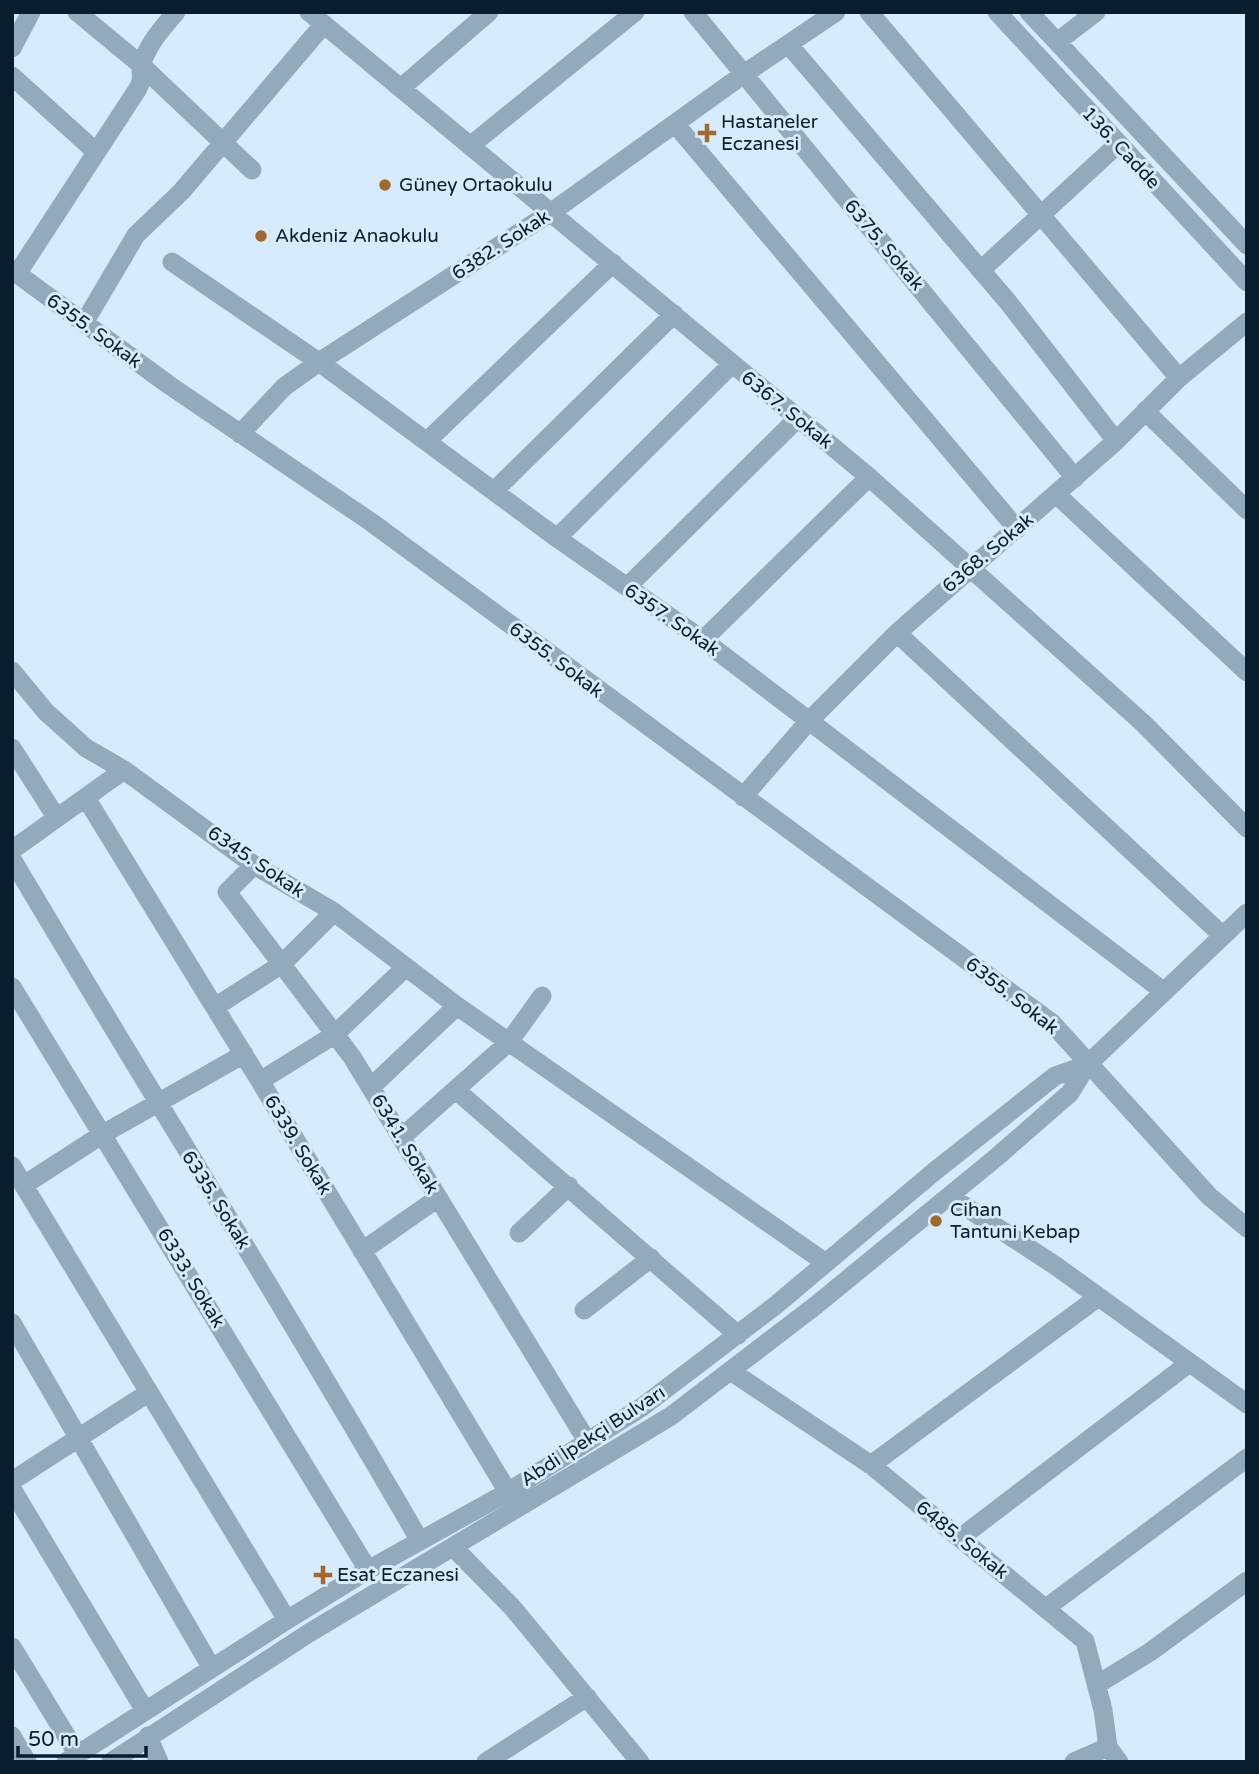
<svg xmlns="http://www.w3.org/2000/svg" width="1259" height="1774" viewBox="0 0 1259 1774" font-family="'Varela Round',sans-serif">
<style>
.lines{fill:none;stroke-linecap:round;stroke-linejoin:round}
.minor{stroke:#93aabc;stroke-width:19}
.poi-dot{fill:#a5682c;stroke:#d6ebfc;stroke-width:2.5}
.labels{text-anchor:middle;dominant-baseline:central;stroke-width:6;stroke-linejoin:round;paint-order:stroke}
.poi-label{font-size:19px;fill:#081d2d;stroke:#d6ebfc;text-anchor:start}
.street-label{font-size:19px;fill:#081d2d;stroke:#d6ebfc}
</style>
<rect width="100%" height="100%" fill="#d6ebfc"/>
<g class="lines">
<path class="minor" d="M77 12 141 65 252 170
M309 12 869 477 1143 723 1247 828
M693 12 1075 478
M869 12 1179 378
M997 12 1247 282
M1029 12 1247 245
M1057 42 1096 12
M789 45 1008 302 1116 441
M12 48 31 12
M12 76 95 151
M401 88 489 12
M676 125 1017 529
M470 146 635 12
M172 262 319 362 557 538 703 640 1163 991
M12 270 169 385 371 522 1052 1023 1209 1196 1247 1228
M981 270 1117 145
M17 274 137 90C145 77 139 75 142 64 147 45 164 26 176 12
M84 323 136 235 181 192 324 24
M1145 411 1247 510
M240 434 284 387 319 362 553 211 744 74 836 12
M427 441 613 263
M494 491 674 314
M1056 494 1247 672
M557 538 731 365
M627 587 798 418
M897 633 1222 935
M703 640 869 477
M12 671 46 712 86 748 124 770 254 865 334 912 457 1006 826 1263
M12 748 56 817
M743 797 808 722 897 633 1116 441 1179 378 1247 322
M86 798 260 1081 508 1492
M12 850 124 770
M12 859C147 1087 288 1312 420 1541
M254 865 227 892 352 1057 587 1441
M12 987 368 1570
M215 1007 282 964 334 912
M260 1081 334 1035 406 967
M371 1087 457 1006
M457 1091 738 1335
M402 1137 509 1042 542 996
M12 1166 287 1620
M24 1185 103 1134 244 1054
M949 1196 1056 1266 1247 1404
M519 1233 569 1186
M362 1251 438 1198
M584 1310 651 1258
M12 1323 211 1667
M732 1372 871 1465 1085 1641 1103 1710 1108 1747 1119 1762
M871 1465 1097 1298
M12 1481 148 1393
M12 1489 144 1709
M960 1538 1188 1364
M453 1547 512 1607 640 1762
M1046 1608 1247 1458
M12 1647 78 1755
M1098 1684 1150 1652 1247 1581
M12 1736 27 1762
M148 1736 159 1762
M66 1762 287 1620 368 1570 508 1492 642 1407 776 1305 935 1171 1055 1076 1087 1065
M111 1762 309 1633 671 1416 815 1306 998 1156 1070 1093 1087 1065 1247 913
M486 1762 587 1697
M1074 1762 1108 1747"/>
</g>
<g class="poi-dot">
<path d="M703.5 122.5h7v7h7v7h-7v7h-7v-7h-7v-7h7z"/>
<circle cx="385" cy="185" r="7"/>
<circle cx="261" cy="236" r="7"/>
<circle cx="936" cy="1221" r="7"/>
<path d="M319.5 1564.5h7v7h7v7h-7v7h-7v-7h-7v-7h7z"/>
</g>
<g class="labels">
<g class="poi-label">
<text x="721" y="122">Hastaneler<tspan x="721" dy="22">Eczanesi</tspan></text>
<text x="399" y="185">Güney Ortaokulu</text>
<text x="275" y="236">Akdeniz Anaokulu</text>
<text x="950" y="1210">Cihan<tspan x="950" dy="22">Tantuni Kebap</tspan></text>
<text x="337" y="1575">Esat Eczanesi</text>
</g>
<g class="street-label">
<text transform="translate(1121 148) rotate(47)">136. Cadde</text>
<text transform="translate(501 245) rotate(-33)">6382. Sokak</text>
<text transform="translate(884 245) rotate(50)">6375. Sokak</text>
<text transform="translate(94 331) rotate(36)">6355. Sokak</text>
<text transform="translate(787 410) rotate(39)">6367. Sokak</text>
<text transform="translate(988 553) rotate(-40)">6368. Sokak</text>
<text transform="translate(672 620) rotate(35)">6357. Sokak</text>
<text transform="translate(556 660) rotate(37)">6355. Sokak</text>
<text transform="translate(256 862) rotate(34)">6345. Sokak</text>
<text transform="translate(1012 996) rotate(38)">6355. Sokak</text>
<text transform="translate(405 1144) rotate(59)">6341. Sokak</text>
<text transform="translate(298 1145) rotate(59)">6339. Sokak</text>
<text transform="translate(216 1200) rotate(58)">6335. Sokak</text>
<text transform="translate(191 1278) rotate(59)">6333. Sokak</text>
<text transform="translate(593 1436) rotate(-33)">Abdi İpekçi Bulvarı</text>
<text transform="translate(962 1540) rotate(39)">6485. Sokak</text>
</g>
</g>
<rect width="1259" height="1774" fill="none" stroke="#081d2d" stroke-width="28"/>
<path d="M18 1746v10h128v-10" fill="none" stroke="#081d2d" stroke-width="3.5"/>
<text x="28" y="1746" font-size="21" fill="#081d2d" stroke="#d6ebfc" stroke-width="5" paint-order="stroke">50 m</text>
</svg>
